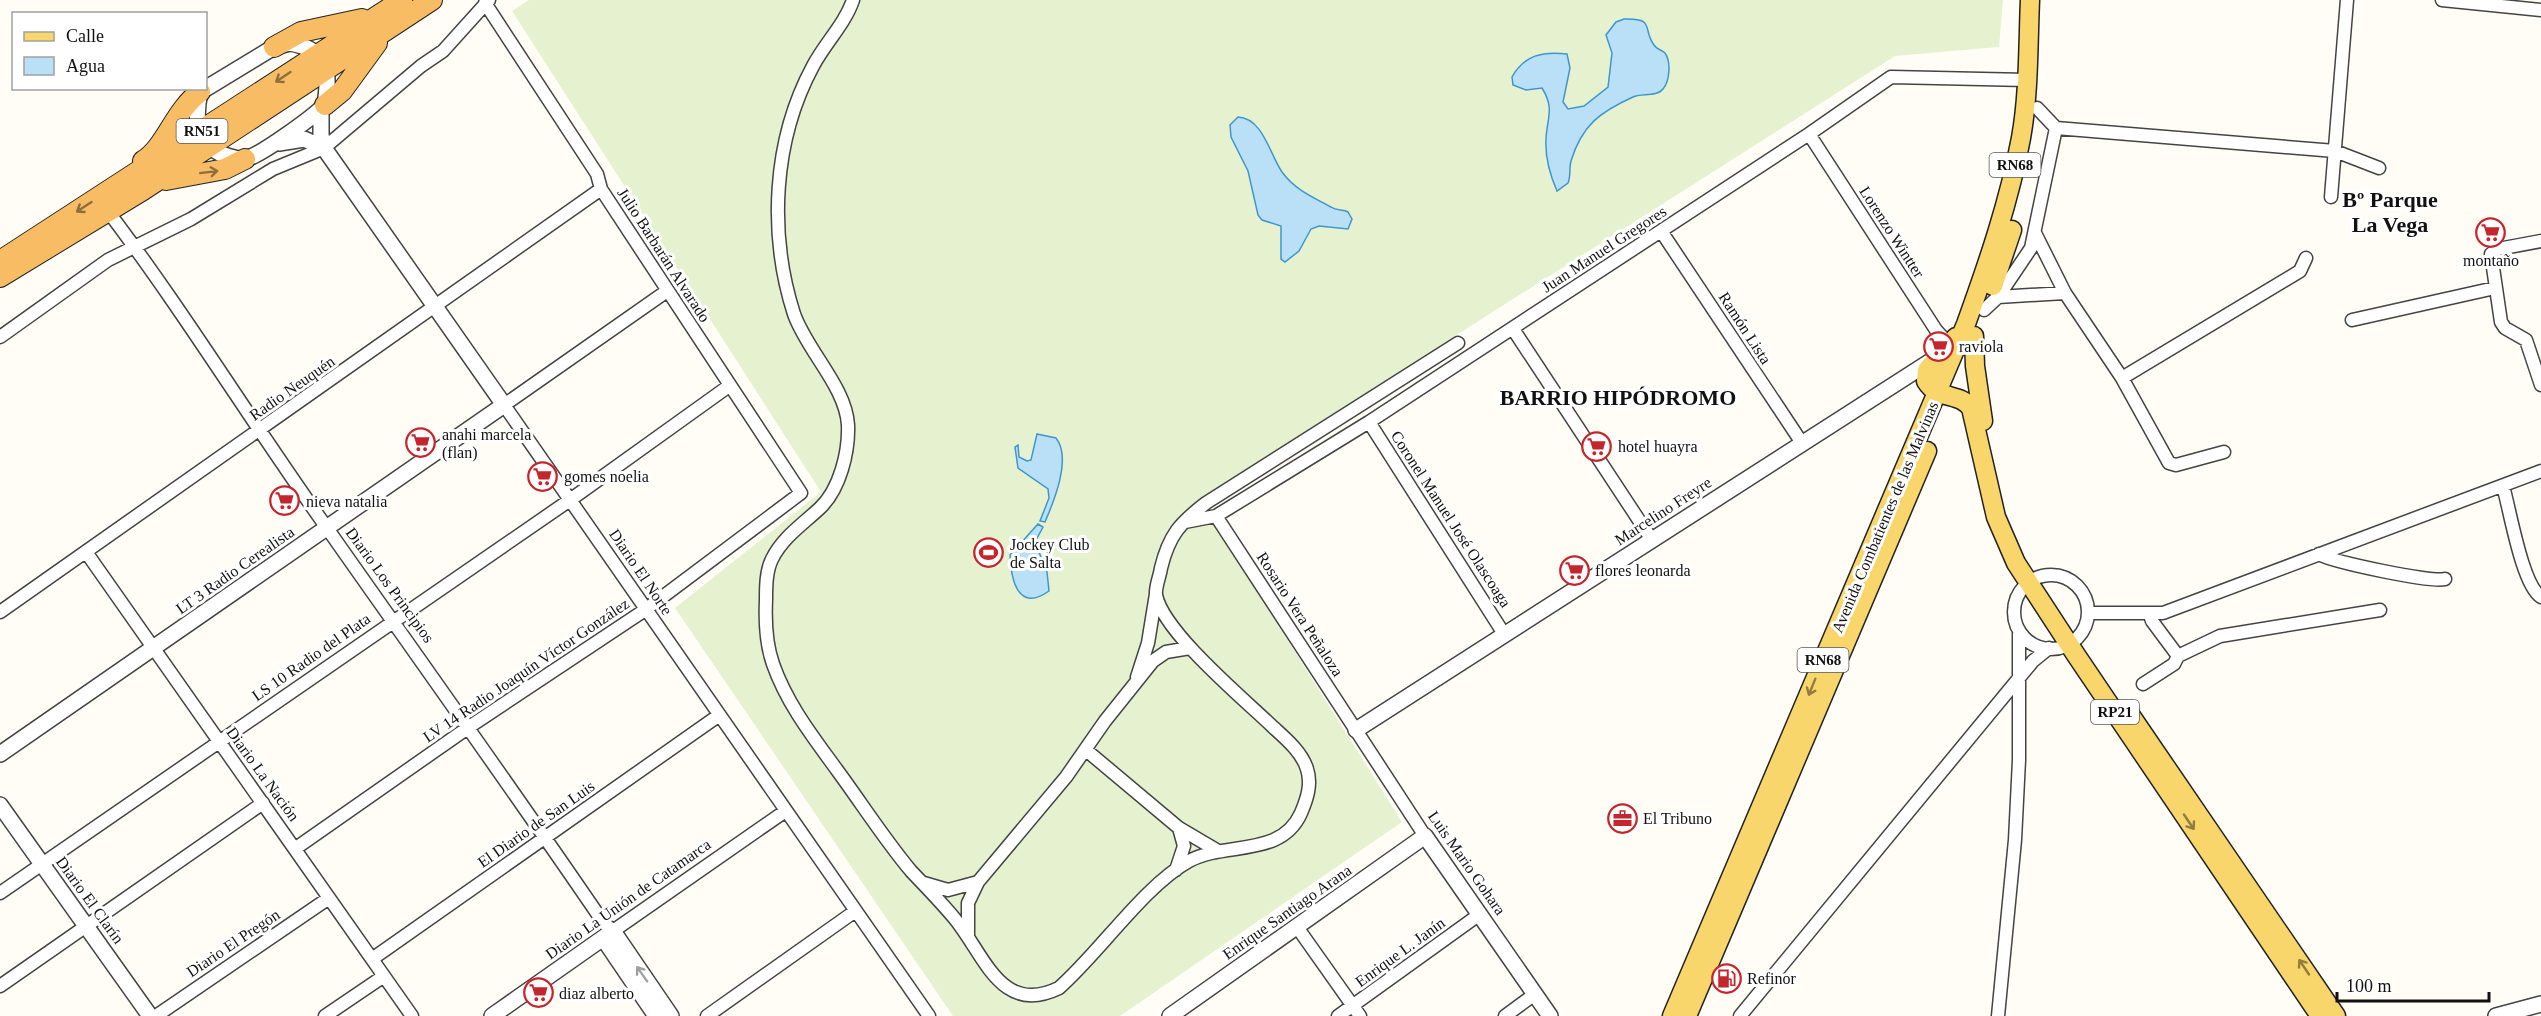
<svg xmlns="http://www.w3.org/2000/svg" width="2541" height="1016" viewBox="0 0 2541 1016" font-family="'Times New Roman',serif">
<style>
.pitch{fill:#e6f2cf}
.water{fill:#b9e0f7;stroke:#3f96cf;stroke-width:1.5}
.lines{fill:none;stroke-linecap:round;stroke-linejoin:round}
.minor-casing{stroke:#444;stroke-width:15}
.tertiary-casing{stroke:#444;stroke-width:18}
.primary-casing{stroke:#222;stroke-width:21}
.trunk-casing{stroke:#222;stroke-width:22}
.minor{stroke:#fff;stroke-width:12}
.tertiary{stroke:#fff;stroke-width:15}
.primary{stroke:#f9d66b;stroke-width:18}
.trunk{stroke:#f7bc64;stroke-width:20}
.oneway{stroke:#906f3f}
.oneway2{stroke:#917d42}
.oneway3{stroke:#a0a0a0}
.labels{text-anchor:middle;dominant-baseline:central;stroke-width:6;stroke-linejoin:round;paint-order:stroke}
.shield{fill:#fff;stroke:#585858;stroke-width:1.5}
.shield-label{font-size:15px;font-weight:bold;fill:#111}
.street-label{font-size:16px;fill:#111;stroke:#fff}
.poi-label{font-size:16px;fill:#111;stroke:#fff;text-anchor:start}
.district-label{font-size:22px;font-weight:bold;fill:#111;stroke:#fff}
</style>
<rect width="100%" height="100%" fill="#fffdf5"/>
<path class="pitch" d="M529 0H2003L1999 47 1895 56 1199 499 1402 822 1120 1016H953L675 608 821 492 512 11Z"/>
<path class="water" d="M1624 19C1656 18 1642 29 1654 45 1657 50 1661 49 1665 53 1671 61 1670 81 1663 89 1657 97 1641 93 1633 97 1600 112 1582 125 1571 161 1569 168 1571 176 1568 183L1557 191C1550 175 1545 156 1546 139 1547 117 1555 109 1542 88L1526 90 1513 85 1512 77C1524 55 1543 51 1567 54L1570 68 1563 102 1568 109 1584 106 1608 87 1612 53 1606 35 1616 22Z
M1238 117C1263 118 1270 155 1282 172 1295 190 1313 197 1331 207 1337 211 1343 209 1348 212L1352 219 1348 229 1319 226 1311 229 1299 251 1285 262 1281 259V226L1262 220 1258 215 1248 171 1231 137 1230 125Z
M1037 434 1056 438C1072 458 1054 501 1045 522L1040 521 1049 498 1048 489 1018 468 1015 447 1018 445 1019 457 1027 461 1031 460Z
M1038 524 1043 527 1035 542 1047 572 1049 591C1018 613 1011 580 1010 555Z"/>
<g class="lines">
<defs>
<path id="minor" d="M853 0C845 24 825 43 813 66 773 140 768 233 794 314 807 351 846 387 848 425 849 452 840 489 820 508 803 524 783 537 772 559 766 571 766 587 766 600 765 621 766 644 773 664 787 704 813 737 837 770 862 804 885 840 911 871 926 887 941 902 955 919 985 956 1001 1016 1059 988 1100 952 1144 886 1189 861 1226 841 1281 858 1301 813 1307 799 1312 784 1307 769 1302 752 1285 738 1273 727 1245 700 1163 632 1156 595 1155 587 1160 576 1161 568 1169 535 1180 523 1206 503L1458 343
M2442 0 2541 10
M2037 108 2056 128 2335 151 2379 168
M1809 134 1936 330 1950 345
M2331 197 2347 0
M107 210C185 313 252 423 327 528 419 659 513 790 603 922L613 931 784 812
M1661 231 1802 443
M2035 233 2065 293 2122 378 2169 463 2176 465 2224 452
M2541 241 2498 249 2491 254 2501 322 2505 328 2526 340 2541 385
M667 291 504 405 929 1016
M1998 297 2065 293
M1984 310 1998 297 2031 248 2056 128
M2352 320 2495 288
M1513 329 1652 540
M0 337 108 260 191 219 273 169 324 148 421 66 443 51 489 0
M2122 378 2300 271 2306 258
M1369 422 1504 634
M2503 486C2510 510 2522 585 2541 597
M1216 516 1425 836
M1185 522 1216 516 1369 422 1809 134 1891 77 2027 80
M86 552 412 1016
M2319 554C2333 562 2432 583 2445 579
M2014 612a37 37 0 1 1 74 0a37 37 0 1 1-74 0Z
M0 612 601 189
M2088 613H2163L2541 471
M2150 615 2152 621 2178 656
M1137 677 1148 643 1156 594
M2143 684 2174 664 2178 656 2220 636 2380 610
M1086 750 1179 828 1218 851
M296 848 469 727 645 610 801 493 601 189 597 174 485 3
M1176 870 1184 846 1179 828
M924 883 948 890 978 882
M0 893 570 500 729 386
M1297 927 1360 1016
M968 935V903L978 882 1066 777 1105 721 1153 661 1166 652 1190 648
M372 959 718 716
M0 986 263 803
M156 1016 329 898
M325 1016 384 976
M707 1016 854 912
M1338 1016 1480 914
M1505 1016 1535 994
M1740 1016 2033 661 2049 648
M1998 1016 2015 840 2019 760V630"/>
<path id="tertiary" d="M290 43C329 50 330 72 325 105 313 117 260 156 245 159 240 160 231 157 227 156 196 146 194 119 200 92L274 47Z
M279 143 304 139 324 148
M1356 730 1934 359
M0 754 504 405 324 148 321 135V109
M0 805 150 1016
M603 938 656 1016
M492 1016 613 931 671 1016
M1170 1016 1425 836 1550 1016
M2496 1016 2541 1004"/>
<path id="primary" d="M1993 286 2012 230
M1974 336 1975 366 1983 421
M1956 337 1927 370 1926 381C1938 401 1960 392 1971 408L1996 517 2016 563 2076 655 2320 1016
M2129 713 2336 1016
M1672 1016 1966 324C1988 263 2009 202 2021 138 2029 93 2028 46 2030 0
M1687 1016 1927 451"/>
<path id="trunk" d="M274 47 301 32 362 19
M325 105 342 91 377 43
M143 161C166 147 174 111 200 92
M166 180 225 169 245 159
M0 261 402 0
M0 277 143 190 432 0"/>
</defs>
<use href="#minor" class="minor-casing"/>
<use href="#tertiary" class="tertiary-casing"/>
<use href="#primary" class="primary-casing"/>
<use href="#trunk" class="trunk-casing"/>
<use href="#minor" class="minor"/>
<use href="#tertiary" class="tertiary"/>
<use href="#primary" class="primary"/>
<use href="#trunk" class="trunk"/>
</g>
<defs><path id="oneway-shaft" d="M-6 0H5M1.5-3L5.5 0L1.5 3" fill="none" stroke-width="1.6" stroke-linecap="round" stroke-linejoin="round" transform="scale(1.5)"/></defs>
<g class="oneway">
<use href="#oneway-shaft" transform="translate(283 77) rotate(146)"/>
<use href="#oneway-shaft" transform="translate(209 172) rotate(-7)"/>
<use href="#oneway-shaft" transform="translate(84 207) rotate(147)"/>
</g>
<g class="oneway2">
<use href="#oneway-shaft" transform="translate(1812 687) rotate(112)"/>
<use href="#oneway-shaft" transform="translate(2189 822) rotate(56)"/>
<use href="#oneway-shaft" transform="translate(2304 967) rotate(-124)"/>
</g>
<use class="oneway3" href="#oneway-shaft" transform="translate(642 974) rotate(-125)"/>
<defs>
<symbol id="supermarket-ring" viewBox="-11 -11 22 22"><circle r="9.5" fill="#fff" stroke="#c4262e" stroke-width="1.5"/><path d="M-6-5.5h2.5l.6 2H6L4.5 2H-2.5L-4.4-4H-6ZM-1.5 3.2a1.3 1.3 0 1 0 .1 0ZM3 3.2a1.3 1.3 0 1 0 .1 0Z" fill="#c4262e"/></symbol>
<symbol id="stadium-ring" viewBox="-11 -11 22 22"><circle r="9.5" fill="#fff" stroke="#c4262e" stroke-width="1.5"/><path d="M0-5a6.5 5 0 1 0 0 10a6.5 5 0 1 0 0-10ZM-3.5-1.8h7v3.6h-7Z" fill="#c4262e"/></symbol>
<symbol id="office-ring" viewBox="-11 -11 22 22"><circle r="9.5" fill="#fff" stroke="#c4262e" stroke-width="1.5"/><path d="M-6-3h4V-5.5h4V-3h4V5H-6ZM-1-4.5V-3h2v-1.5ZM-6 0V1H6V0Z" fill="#c4262e"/></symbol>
<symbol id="fuel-ring" viewBox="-11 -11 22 22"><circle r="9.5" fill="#fff" stroke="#c4262e" stroke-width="1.5"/><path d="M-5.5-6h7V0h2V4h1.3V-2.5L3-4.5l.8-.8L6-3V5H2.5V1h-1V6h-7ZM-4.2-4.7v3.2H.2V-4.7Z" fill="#c4262e"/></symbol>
</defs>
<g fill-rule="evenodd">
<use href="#supermarket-ring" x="2474" y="216" width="33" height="33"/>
<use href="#supermarket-ring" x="1922" y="330" width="33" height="33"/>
<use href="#supermarket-ring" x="404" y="426" width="33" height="33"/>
<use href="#supermarket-ring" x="1580" y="430" width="33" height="33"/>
<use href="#supermarket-ring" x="526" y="460" width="33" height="33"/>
<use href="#supermarket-ring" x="268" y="484" width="33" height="33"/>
<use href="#stadium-ring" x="972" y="536" width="33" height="33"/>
<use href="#supermarket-ring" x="1558" y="554" width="33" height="33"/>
<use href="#office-ring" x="1606" y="802" width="33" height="33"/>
<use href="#fuel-ring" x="1710" y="962" width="33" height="33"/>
<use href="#supermarket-ring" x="522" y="976" width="33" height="33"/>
</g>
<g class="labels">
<g class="shield">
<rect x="176.5" y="119" width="51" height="24" rx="4.5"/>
<rect x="1989.5" y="153" width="51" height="24" rx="4.5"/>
<rect x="1797.5" y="648" width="51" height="24" rx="4.5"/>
<rect x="2091" y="700" width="48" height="24" rx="4.5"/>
</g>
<g class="shield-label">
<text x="202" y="131">RN51</text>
<text x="2015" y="165">RN68</text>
<text x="1823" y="660">RN68</text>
<text x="2115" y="712">RP21</text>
</g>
<g class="street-label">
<text transform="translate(1892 232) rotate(57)">Lorenzo Wintter</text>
<text transform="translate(1604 249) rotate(-33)">Juan Manuel Gregores</text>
<text transform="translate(664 255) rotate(57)">Julio Barbarán Alvarado</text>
<text transform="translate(1745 328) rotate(57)">Ramón Lista</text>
<text transform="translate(292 388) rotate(-35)">Radio Neuquén</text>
<text transform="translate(1663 511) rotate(-33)">Marcelino Freyre</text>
<text transform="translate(1885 517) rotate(-67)">Avenida Combatientes de las Malvinas</text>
<text transform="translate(1451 519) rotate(57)">Coronel Manuel José Olascoaga</text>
<text transform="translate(235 570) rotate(-35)">LT 3 Radio Cerealista</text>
<text transform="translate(641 572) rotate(56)">Diario El Norte</text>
<text transform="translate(390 585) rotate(54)">Diario Los Principios</text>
<text transform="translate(1300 614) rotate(57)">Rosario Vera Peñaloza</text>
<text transform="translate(311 657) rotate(-35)">LS 10 Radio del Plata</text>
<text transform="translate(526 670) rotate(-34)">LV 14 Radio Joaquín Víctor González</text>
<text transform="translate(263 774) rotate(54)">Diario La Nación</text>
<text transform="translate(536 824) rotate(-35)">El Diario de San Luis</text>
<text transform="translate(1467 863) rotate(55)">Luis Mario Gohara</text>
<text transform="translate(628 899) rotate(-35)">Diario La Unión de Catamarca</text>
<text transform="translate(90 900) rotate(54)">Diario El Clarín</text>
<text transform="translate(1287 912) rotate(-35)">Enrique Santiago Arana</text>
<text transform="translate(233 943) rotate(-34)">Diario El Pregón</text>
<text transform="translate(1400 952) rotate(-36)">Enrique L. Janín</text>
</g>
<g class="poi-label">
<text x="2491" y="260" text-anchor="middle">montaño</text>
<text x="1959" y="346">raviola</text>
<text x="442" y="434">anahi marcela<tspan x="442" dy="18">(flan)</tspan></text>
<text x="1618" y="446">hotel huayra</text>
<text x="564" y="476">gomes noelia</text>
<text x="306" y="501">nieva natalia</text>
<text x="1010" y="544">Jockey Club<tspan x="1010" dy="18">de Salta</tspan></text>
<text x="1595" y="570">flores leonarda</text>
<text x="1643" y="818">El Tribuno</text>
<text x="1747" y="978">Refinor</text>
<text x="559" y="993">diaz alberto</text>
</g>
<g class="district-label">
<text x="2390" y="199">Bº Parque<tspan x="2390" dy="25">La Vega</tspan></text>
<text x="1618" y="397">BARRIO HIPÓDROMO</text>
</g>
</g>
<rect x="12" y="12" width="195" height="78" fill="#ffffff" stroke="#a0a0a0" stroke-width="1.5"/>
<rect x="24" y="32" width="30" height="9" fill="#f9d66b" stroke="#a0a0a0" stroke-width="1.5"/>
<text x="66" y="42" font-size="18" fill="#111111">Calle</text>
<rect x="24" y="57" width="30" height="18" fill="#b9e0f7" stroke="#a0a0a0" stroke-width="1.5"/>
<text x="66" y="72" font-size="18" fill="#111111">Agua</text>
<path d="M2337 992v9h152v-9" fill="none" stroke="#111111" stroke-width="3"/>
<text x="2346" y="992" font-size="18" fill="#111111" stroke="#ffffff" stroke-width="4.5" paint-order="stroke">100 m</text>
</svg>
